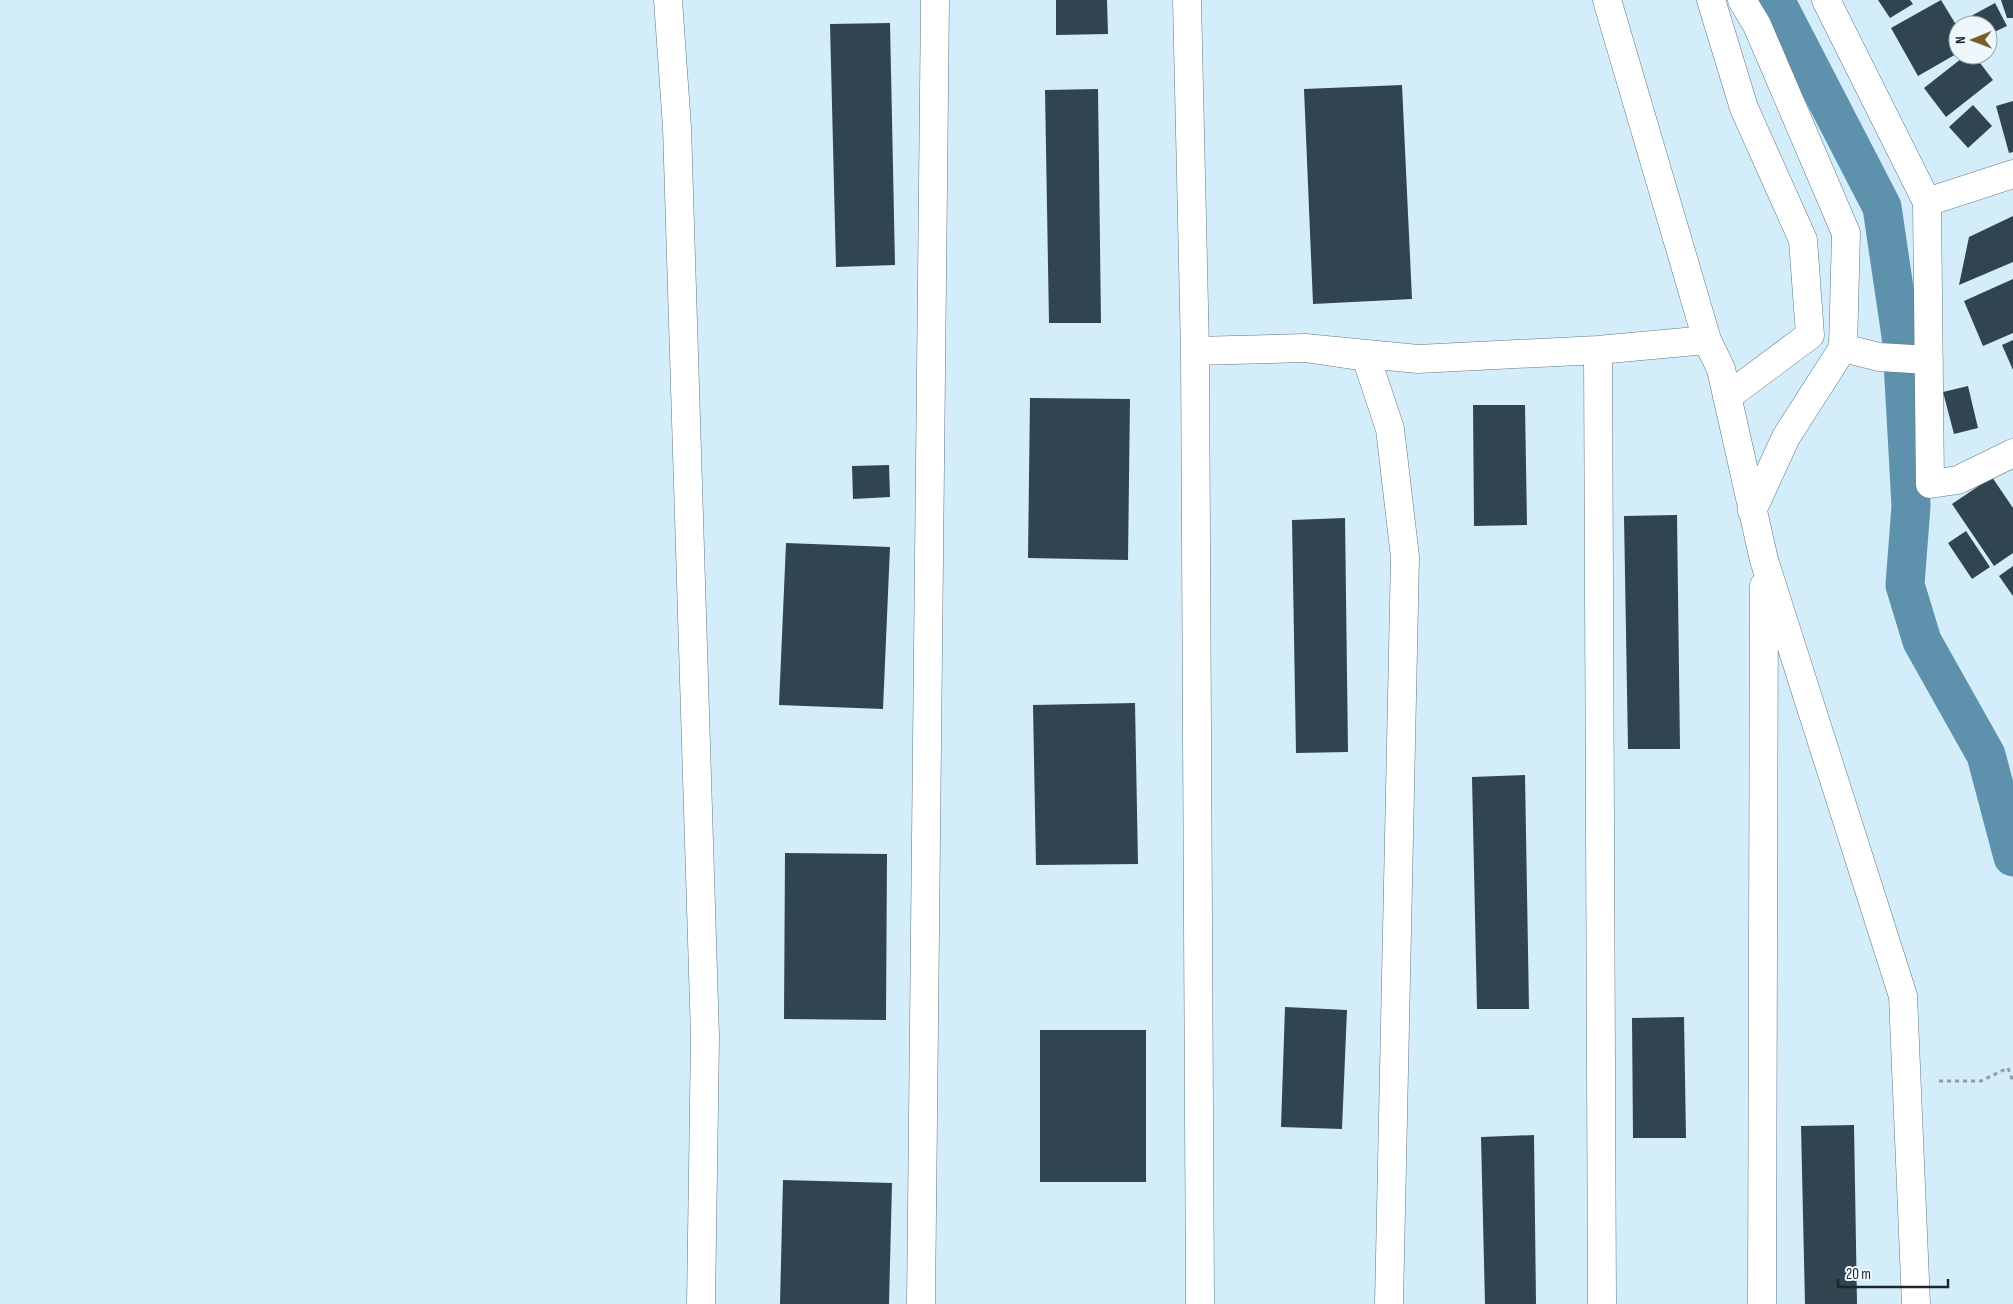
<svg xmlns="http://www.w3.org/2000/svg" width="2013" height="1304" font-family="'Sofia Sans Condensed',sans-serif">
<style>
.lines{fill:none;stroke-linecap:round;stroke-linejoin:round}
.canal{stroke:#5e91ab;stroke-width:39}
.building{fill:#314550}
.minor-casing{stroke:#627783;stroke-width:29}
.path{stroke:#8c9fa9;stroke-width:3;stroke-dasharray:4 4;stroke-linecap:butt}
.minor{stroke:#fff;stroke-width:28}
</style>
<rect width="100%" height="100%" fill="#d4edfa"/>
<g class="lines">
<path class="canal" d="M1775,0L1882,207L1902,343L1911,506L1905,585L1922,641L1986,755L2013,857"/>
</g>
<path class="building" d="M1056,0H1107L1108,34L1056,35Z
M1878,0H1910L1913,4L1890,18Z
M1941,0L1958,28V53L1918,76L1891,28Z
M2001,0H2013V18H2007Z
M1995,3L2007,26L1988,35V25H1976L1971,16Z
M890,23L895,265L836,267L830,24Z
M1966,55H1974L1993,80L1946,117L1924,88Z
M1402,85L1412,299L1313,304L1304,89Z
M1098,89L1101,323H1049L1045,90Z
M2013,101V152L2009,153L1996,106Z
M1973,105L1992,126L1968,148L1949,127Z
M2013,216V262L1959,285L1969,237Z
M2013,279V333L1983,346L1964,301Z
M2013,340V370L2002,345Z
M1968,386L1978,428L1954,434L1943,392Z
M1030,398L1130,399L1128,560L1028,558Z
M1473,405H1525L1527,525L1474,526Z
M889,465L890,497L853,499L852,466Z
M1992,477L2013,508V553L1994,566L1952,504Z
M1677,515L1680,749H1628L1624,516Z
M1345,518L1348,752L1296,753L1292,520Z
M1966,531L1990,567L1972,579L1948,543Z
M786,543L890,547L883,709L779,705Z
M2013,566V596L1999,576Z
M1135,703L1138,864L1036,865L1033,705Z
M1525,775L1529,1009H1477L1472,777Z
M785,853L887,854L886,1020L784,1019Z
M1285,1007L1347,1010L1342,1129L1281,1127Z
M1684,1017L1686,1138H1633L1632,1018Z
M1040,1030H1146V1182H1040Z
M1854,1125L1857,1304H1805L1801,1126Z
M1534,1135L1536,1304H1485L1481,1137Z
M783,1180L892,1183L889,1304H780Z"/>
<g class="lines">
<defs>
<path id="minor" d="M668,0L677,127L705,1037L701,1304
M1187,0L1195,351L1200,1304
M1607,0L1707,340L1721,369L1764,560L1903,996L1916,1304
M1711,0L1744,108L1803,240L1810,335L1727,397
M1742,0L1757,25L1846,233L1843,348L1879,357L1929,360
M1826,0L1927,202L1930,484L1958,480L2013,453
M1927,202L2013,174
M1305,348L1366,357L1390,429L1405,557L1389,1304
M1598,350L1602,1304
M1195,351L1305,348L1418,359L1598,350L1707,340
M1752,511L1786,437L1843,348
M921,1304L935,0
M1762,1304L1764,586"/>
</defs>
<use href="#minor" class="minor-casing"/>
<path class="path" d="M1939,1081H1981L2008,1068L2013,1082"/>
<use href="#minor" class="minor"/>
</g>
<g transform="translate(1973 40) rotate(269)"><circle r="24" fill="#eef7fc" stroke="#9aa3a8"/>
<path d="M0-4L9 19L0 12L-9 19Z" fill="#755f2f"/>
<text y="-8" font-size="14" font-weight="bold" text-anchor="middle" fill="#1d262b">N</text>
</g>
<path d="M1838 1279v8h110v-8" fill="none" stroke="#1d262b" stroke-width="2.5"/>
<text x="1846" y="1279" font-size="15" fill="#1d262b" stroke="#eef7fc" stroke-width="4" paint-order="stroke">20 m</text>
</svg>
